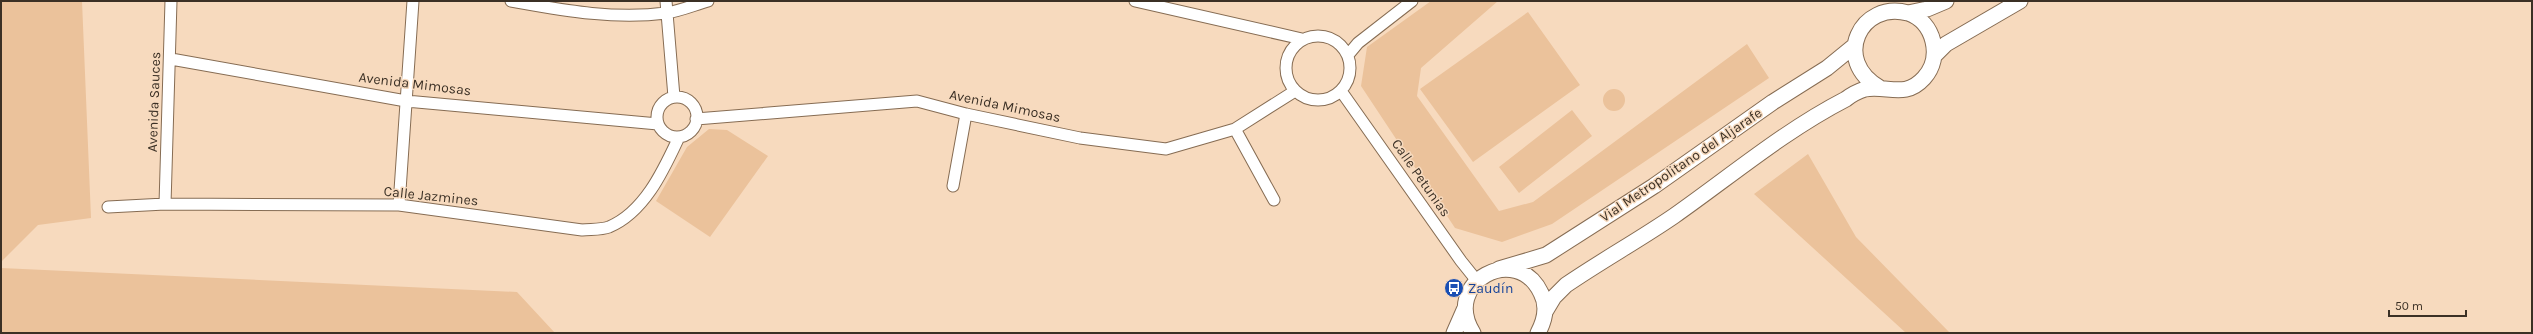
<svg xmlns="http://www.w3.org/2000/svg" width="2533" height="334" font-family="Karla,sans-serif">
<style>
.green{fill:#ebc29b}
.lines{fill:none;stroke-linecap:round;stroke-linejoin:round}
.street-casing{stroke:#866c53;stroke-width:13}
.secondary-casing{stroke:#866c53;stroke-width:17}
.street{stroke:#fff;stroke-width:11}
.secondary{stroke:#fff;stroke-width:15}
.labels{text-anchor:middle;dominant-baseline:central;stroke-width:3;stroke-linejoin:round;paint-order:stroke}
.street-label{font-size:14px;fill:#3b3025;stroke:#f7dabe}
.transit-label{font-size:14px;fill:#164399;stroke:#f7dabe;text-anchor:start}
</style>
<rect width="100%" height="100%" fill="#f7dabe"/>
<path class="green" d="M1,1H82L91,218L38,225L1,262Z
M1431,1H1498L1421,68L1417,96L1499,211L1533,202L1747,44L1769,78L1552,224L1502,242L1455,228L1361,86L1367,47Z
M1528,12L1580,85L1473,162L1420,89Z
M1603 100a11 11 0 1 1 22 0a11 11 0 1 1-22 0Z
M1572,110L1592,136L1519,193L1499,167Z
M709,129L727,130L768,156L710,237L656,201L687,147Z
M1808,154L1856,237L1950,333H1906L1754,194Z
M1,268L517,292L555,333H1Z"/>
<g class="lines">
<defs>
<path id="street" d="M511,1C562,10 614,20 666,13C680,11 694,5 708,1
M666,1L674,97
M1135,1L1302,39
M1286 68a32 32 0 1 1 64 0a32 32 0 1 1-64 0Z
M1348,55L1358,43L1412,1
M171,59L406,101L658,124
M1341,91L1461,261L1477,281
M657 117a20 20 0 1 1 40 0a20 20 0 1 1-40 0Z
M696,119L917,101L966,114L1080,138L1166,149L1235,129L1295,91
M1235,129L1274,200
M953,186L966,114
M165,204L171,1
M399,205L413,1
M108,207L165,204L399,205L582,230C590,229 601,230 609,227C645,212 664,169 679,137"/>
<path id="secondary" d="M1908,13L1927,9L1946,1
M1934,56L1946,44L2020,1
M1499,269L1546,255L1654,186L1773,102L1827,68L1854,46
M1545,312L1554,297L1566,285C1601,261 1639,240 1674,216C1731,176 1784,131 1846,99C1851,95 1859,91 1865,89C1888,85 1905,99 1924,78C1943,57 1934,22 1908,13C1861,0 1831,60 1880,88
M1454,333L1465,308
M1473,333C1441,282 1517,242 1541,293C1548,306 1545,320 1538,333"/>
</defs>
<use href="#street" class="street-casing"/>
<use href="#secondary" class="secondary-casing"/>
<use href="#street" class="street"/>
<use href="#secondary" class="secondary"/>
</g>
<defs>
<symbol id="bus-disc" viewBox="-11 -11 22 22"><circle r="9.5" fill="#1a4fb4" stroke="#f7dabe"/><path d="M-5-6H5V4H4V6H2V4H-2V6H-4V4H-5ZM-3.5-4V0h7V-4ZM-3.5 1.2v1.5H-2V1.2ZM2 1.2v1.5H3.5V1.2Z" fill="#fff"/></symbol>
</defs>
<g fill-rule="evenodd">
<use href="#bus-disc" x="1443" y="277" width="22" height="22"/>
</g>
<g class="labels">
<g class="street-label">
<text transform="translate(415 84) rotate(7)">Avenida Mimosas</text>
<text transform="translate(154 102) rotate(-88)">Avenida Sauces</text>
<text transform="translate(1005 106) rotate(12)">Avenida Mimosas</text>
<text transform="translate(1681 165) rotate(-34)">Vial Metropolitano del Aljarafe</text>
<text transform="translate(1421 178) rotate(55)">Calle Petunias</text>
<text transform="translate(431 196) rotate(6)">Calle Jazmines</text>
</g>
<g class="transit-label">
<text x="1468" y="288">Zaudín</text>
</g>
</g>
<rect width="2533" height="334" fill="none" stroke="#3b3025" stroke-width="4"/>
<path d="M2389 310v6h77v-6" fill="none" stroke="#3b3025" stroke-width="2"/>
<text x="2395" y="310" font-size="12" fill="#3b3025" stroke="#f7dabe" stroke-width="3" paint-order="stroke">50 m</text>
</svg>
